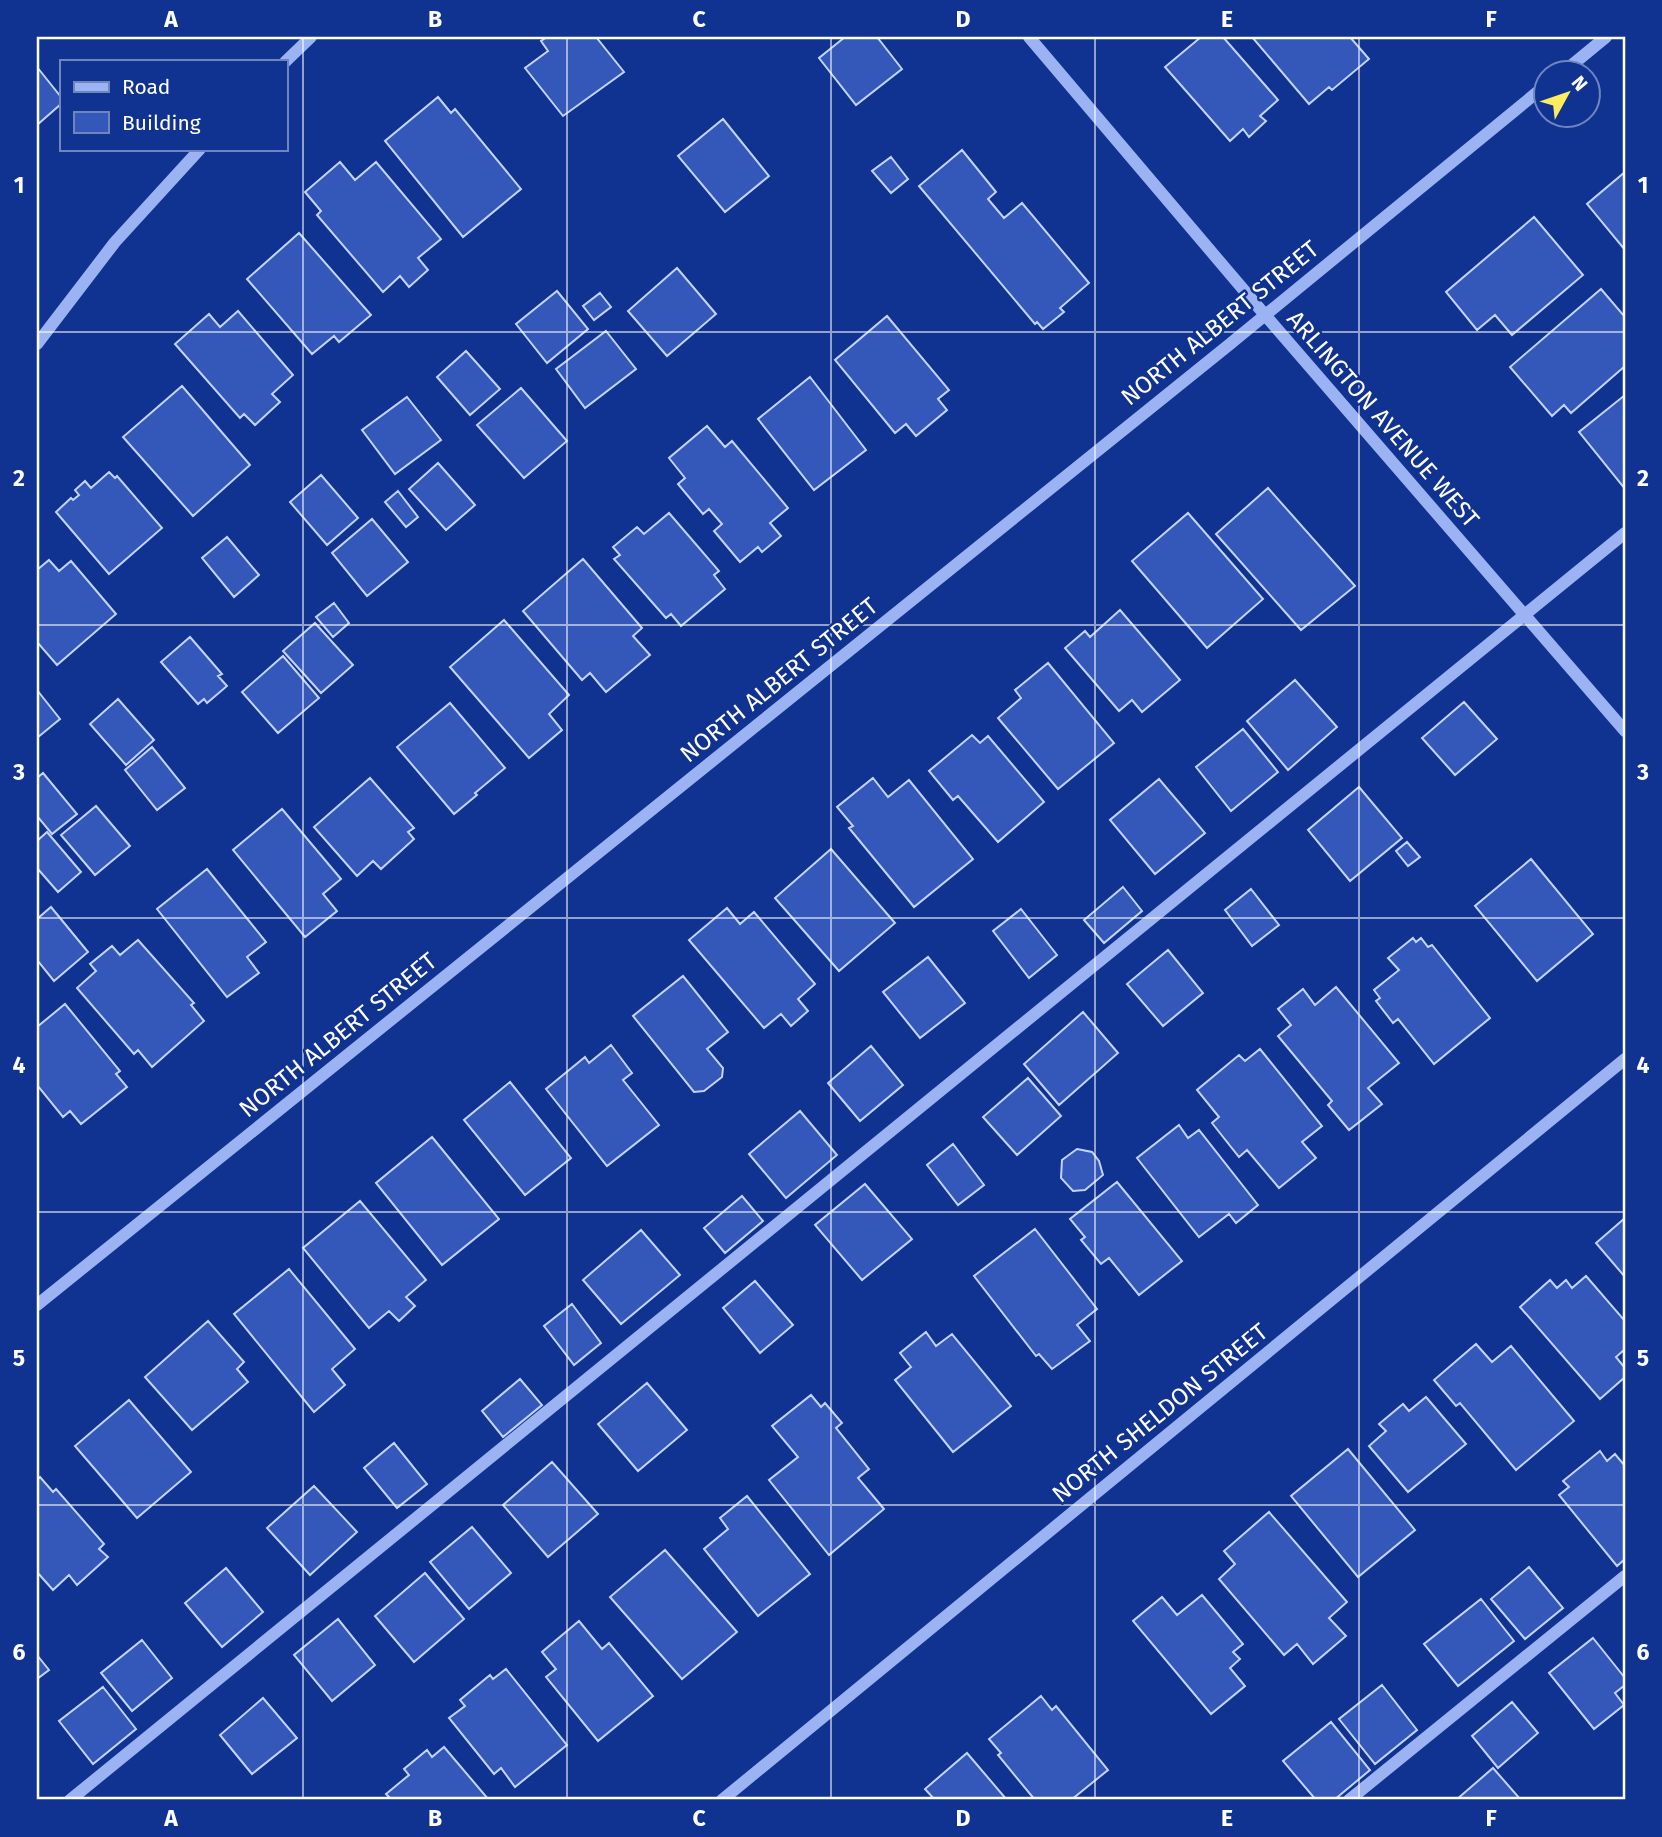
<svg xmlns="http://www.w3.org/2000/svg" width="1662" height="1837" font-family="'Fira Sans',sans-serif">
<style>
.building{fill:#3458b9;stroke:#c2d3fe;stroke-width:2}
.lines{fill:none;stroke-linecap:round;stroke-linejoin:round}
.minor{stroke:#9bb3f3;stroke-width:12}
.grid{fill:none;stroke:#fff;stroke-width:2;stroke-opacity:0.55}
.labels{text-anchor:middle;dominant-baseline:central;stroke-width:5;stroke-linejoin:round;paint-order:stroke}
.street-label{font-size:24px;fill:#fff;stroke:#103291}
.neatline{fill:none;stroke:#fff;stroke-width:2.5}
.grid-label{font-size:23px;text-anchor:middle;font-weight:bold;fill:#fff}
</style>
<rect width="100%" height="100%" fill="#103291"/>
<path class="building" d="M547,37H596L624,72L563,116L525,68L548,51L541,41Z
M845,37H877L902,69L856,105L819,58Z
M1201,37H1223L1278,100L1260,116L1266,121L1249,137L1243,129L1230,141L1165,67Z
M1252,37H1350L1369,59L1332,90L1329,87L1309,104Z
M37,67L61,97V104L37,125Z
M438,97L451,113L455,109L521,189L463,237L385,141Z
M723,119L769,176L725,212L678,156Z
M962,150L996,192L988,199L1004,218L1022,203L1089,283L1060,308L1064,312L1043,329L1037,322L1035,324L919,186Z
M891,157L908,179L891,193L872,171Z
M340,162L355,180L376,162L441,239L418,258L428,270L409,287L400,276L383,292L317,215L321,211L305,192Z
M1625,172V250L1587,204Z
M1534,217L1583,275L1512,335L1495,315L1477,330L1446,292Z
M299,233L371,315L339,342L334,336L312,354L247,279Z
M677,268L716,314L667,356L628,311Z
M1601,289L1625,317V366L1571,413L1564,405L1552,416L1510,367Z
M557,291L588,329L547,363L516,324Z
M600,293L611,307L594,320L583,306Z
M238,311L293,375L272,394L280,402L255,425L244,414L240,418L175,344L209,314L220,327Z
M887,316L949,390L938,399L947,410L916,436L906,424L895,433L835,360Z
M606,331L636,369L585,408L556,369Z
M466,351L500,389L470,415L437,377Z
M810,377L866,450L814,490L758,419Z
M182,386L250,465L193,516L123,437Z
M521,388L567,441L524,478L477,425Z
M1625,395V489L1579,432Z
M407,397L441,440L395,474L362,430Z
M707,426L725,447L732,441L788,508L770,523L781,536L762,552L758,547L740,562L714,531L722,524L709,509L703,514L678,484L685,478L669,458Z
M438,463L475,505L446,530L409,489Z
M109,472L115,478L117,476L162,528L109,574L56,512L71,498L73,500L79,495L75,490L85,481L91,488Z
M321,475L358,518L327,545L290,502Z
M1268,488L1355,586L1301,630L1216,534Z
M398,491L418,517L406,527L385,502Z
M669,513L719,571L714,575L725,589L681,626L671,614L666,618L614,559L620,555L613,547L637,527L644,534Z
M1188,513L1263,599L1207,648L1132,561Z
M372,519L408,562L367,596L332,553Z
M227,537L259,575L234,597L202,558Z
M583,559L642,628L633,636L650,655L606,692L590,673L582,680L523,611Z
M49,560L59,571L71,561L116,614L57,665L37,642V570Z
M334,603L349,623L333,637L316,617Z
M1120,610L1180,680L1142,712L1132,700L1119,711L1065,648L1085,631L1090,637Z
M504,620L569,695L549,714L562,730L529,758L450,667Z
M315,623L353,665L321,693L283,651Z
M190,637L222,674L218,676L227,686L207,703L204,699L198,704L161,662Z
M283,656L319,698L278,733L242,692Z
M1048,663L1114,743L1058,789L998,718L1021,698L1015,690Z
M1295,680L1337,727L1288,770L1247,721Z
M37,690L60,719L37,738Z
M118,699L154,740L126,765L90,724Z
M1464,702L1497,739L1455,775L1422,738Z
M450,703L505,768L475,793L477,795L454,814L397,747Z
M1243,729L1278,772L1231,811L1196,767Z
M972,735L980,743L988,736L1044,802L998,842L958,796L953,800L929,771Z
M152,747L185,788L157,810L125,770Z
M43,773L77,814L52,834L37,816V778Z
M370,778L414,828L408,832L414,839L381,869L373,861L357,876L314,827Z
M873,778L888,797L909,780L973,859L914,907L849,828L853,826L837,807Z
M1159,779L1205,833L1155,874L1110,820Z
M1359,787L1402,838L1350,881L1308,830Z
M96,806L130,846L95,875L61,835Z
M282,809L341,879L323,894L337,911L305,937L233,850Z
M47,832L81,872L58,892L37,868V841Z
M1407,842L1420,857L1408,866L1396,851Z
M831,849L895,923L839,971L775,898Z
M1531,859L1593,934L1537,981L1475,906Z
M207,869L266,942L247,957L259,973L227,997L157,909Z
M1123,887L1142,911L1104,943L1084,920Z
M1251,889L1279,925L1252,946L1225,910Z
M51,907L88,952L54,981L37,960V919Z
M727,908L740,924L754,912L815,984L798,999L808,1011L791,1026L781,1014L764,1028L689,940Z
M1021,909L1057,955L1029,978L993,931Z
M1413,938L1416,942L1421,938L1428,947L1432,945L1490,1018L1434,1064L1398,1019L1393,1023L1376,1001L1380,998L1374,990L1399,970L1388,958Z
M138,940L194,1003L191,1005L204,1021L152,1067L138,1050L134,1054L77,988L96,971L90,964L112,946L120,955Z
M1168,950L1203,993L1163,1026L1127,984Z
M928,957L965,1003L920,1038L883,992Z
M683,976L728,1032L707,1049L723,1068L722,1077L704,1091L694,1092L633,1016Z
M1336,987L1399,1063L1368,1088L1382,1104L1349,1130L1328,1105L1332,1101L1278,1036L1291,1025L1278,1009L1303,989L1315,1005Z
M65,1004L120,1071L116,1074L127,1087L81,1124L70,1111L63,1117L37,1085V1027Z
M1083,1012L1118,1053L1059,1105L1024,1064Z
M611,1045L632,1073L623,1080L659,1125L607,1166L546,1089L585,1057L589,1063Z
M871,1046L903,1085L860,1121L828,1083Z
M1260,1049L1322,1126L1302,1142L1316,1158L1279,1188L1247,1150L1239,1157L1212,1123L1219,1117L1197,1090L1239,1055L1245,1061Z
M1028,1078L1061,1116L1017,1155L983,1117Z
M510,1082L571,1158L525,1195L464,1120Z
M800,1111L837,1155L786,1198L749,1154Z
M1179,1125L1188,1138L1199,1130L1258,1205L1236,1223L1229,1214L1199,1237L1137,1158Z
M432,1137L499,1219L442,1265L376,1183Z
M953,1144L984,1185L958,1205L927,1165Z
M1077,1149L1092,1152L1099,1161L1103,1175L1085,1190L1073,1191L1061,1178L1062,1160Z
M1117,1182L1182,1261L1139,1295L1109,1258L1101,1264L1081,1240L1085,1237L1070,1219Z
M865,1184L912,1239L862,1280L815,1225Z
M742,1196L763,1221L725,1253L704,1228Z
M360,1201L426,1280L406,1297L415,1306L399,1321L389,1311L369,1328L303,1248Z
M1625,1218V1277L1596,1243Z
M1035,1229L1097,1309L1077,1325L1090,1341L1052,1369L1039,1354L1036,1356L974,1276Z
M641,1230L680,1275L621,1324L583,1280Z
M289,1269L355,1349L332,1369L345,1385L314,1412L234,1314Z
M1586,1276L1625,1321V1349L1616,1357L1625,1368V1377L1600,1399L1520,1307L1550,1280L1557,1288L1566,1280L1572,1288Z
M755,1281L793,1325L760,1353L723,1308Z
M572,1304L601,1343L574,1365L544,1326Z
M208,1321L244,1362L237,1369L248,1382L192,1430L145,1377Z
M926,1332L936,1346L952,1334L1011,1406L953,1452L895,1380L911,1367L900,1353Z
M1476,1344L1492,1362L1511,1346L1574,1421L1516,1470L1460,1403L1456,1406L1434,1380Z
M520,1379L542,1405L503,1437L482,1411Z
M647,1383L687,1430L638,1471L598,1424Z
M811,1395L821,1407L825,1403L842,1423L836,1428L869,1469L858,1478L884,1509L829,1555L769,1480L798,1457L772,1426Z
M1426,1397L1466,1444L1408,1492L1369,1446L1386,1431L1379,1424L1403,1404L1409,1411Z
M129,1400L191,1472L137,1518L75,1446Z
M394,1443L427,1484L397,1508L364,1468Z
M1348,1449L1415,1530L1358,1577L1291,1496Z
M1600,1451L1607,1461L1615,1454L1625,1466V1559L1617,1566L1559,1495L1569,1487L1563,1481Z
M552,1462L598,1514L548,1557L503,1505Z
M40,1477L53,1492L56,1489L104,1544L99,1549L108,1557L77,1585L69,1575L53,1590L37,1572V1480Z
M314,1486L357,1532L310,1575L267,1528Z
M747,1496L810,1574L758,1616L704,1549L728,1529L720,1518Z
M1269,1512L1347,1602L1329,1618L1346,1636L1313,1664L1297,1644L1284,1655L1219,1579L1235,1564L1224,1551Z
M472,1527L511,1573L469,1609L430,1562Z
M665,1550L737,1632L682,1679L610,1597Z
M1529,1567L1563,1608L1525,1639L1491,1599Z
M226,1568L263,1612L222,1647L185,1603Z
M425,1573L464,1619L414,1662L375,1616Z
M1202,1595L1243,1644L1233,1652L1240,1659L1230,1668L1245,1686L1211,1714L1133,1621L1162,1597L1177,1615Z
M1481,1599L1514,1641L1458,1686L1424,1644Z
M338,1619L375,1665L332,1701L294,1655Z
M579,1621L602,1649L609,1643L653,1696L598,1741L546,1677L556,1669L542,1652Z
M1593,1638L1625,1678V1685L1615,1693L1624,1705L1594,1729L1549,1673Z
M142,1640L172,1678L132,1711L101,1673Z
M37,1655L49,1670L37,1679Z
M506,1669L567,1745L515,1787L501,1768L494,1774L449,1718L465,1706L460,1700L490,1675L493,1679Z
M1382,1685L1417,1730L1375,1764L1339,1719Z
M103,1687L136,1729L93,1764L59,1721Z
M1041,1696L1052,1710L1056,1706L1108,1770L1071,1800H1035L998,1755L1001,1753L989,1739Z
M263,1698L297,1738L252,1774L220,1735Z
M1512,1702L1538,1733L1498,1768L1472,1736Z
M1331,1722L1370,1770L1334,1800H1316L1283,1761Z
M444,1747L489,1800H392L386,1794L409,1775L404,1769L427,1750L432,1757Z
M967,1753L1007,1800H935L925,1789Z
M1493,1768L1521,1800H1456Z"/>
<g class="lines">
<path class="minor" d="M1029,37L1265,315L1625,731
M285,62L311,37
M1561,74L1606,37
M37,344L115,242L200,149
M37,1305L1230,344L1546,85
M70,1800L1625,533
M722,1800L1625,1059
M1349,1800L1625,1576"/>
</g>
<path class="grid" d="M303,37V1800M567,37V1800M831,37V1800M1095,37V1800M1359,37V1800M37,332H1625M37,625H1625M37,918H1625M37,1212H1625M37,1505H1625"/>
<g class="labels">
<g class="street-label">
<text transform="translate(1220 323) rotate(-39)">NORTH ALBERT STREET</text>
<text transform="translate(1383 419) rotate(49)">ARLINGTON AVENUE WEST</text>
<text transform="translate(779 680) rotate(-39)">NORTH ALBERT STREET</text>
<text transform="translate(338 1035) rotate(-39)">NORTH ALBERT STREET</text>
<text transform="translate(1160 1413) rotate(-39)">NORTH SHELDON STREET</text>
</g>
</g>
<rect width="1662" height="1837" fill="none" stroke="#103291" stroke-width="77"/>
<rect x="60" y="60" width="228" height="91" fill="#103291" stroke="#7084bd" stroke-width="2"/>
<rect x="74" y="82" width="35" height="10" fill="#9bb3f3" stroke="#7084bd" stroke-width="2"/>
<text x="122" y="94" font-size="21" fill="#ffffff">Road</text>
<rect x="74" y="112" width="35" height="21" fill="#3458b9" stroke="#7084bd" stroke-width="2"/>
<text x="122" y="130" font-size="21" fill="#ffffff">Building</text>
<g transform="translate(1567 94) rotate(50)"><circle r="33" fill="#103291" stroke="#7084bd" stroke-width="2"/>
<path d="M0-5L12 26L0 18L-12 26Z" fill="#ffec5d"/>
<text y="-10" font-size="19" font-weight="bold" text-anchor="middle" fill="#ffffff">N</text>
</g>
<rect x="38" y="38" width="1586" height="1760" class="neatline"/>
<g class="grid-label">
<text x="171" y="27">A</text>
<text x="435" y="27">B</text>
<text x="699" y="27">C</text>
<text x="963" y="27">D</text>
<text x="1227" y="27">E</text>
<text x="1491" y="27">F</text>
<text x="19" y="193">1</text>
<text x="1643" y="193">1</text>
<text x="19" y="486">2</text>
<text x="1643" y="486">2</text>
<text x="19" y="780">3</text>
<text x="1643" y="780">3</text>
<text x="19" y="1073">4</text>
<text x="1643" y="1073">4</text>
<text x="19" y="1366">5</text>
<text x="1643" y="1366">5</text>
<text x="19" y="1660">6</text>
<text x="1643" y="1660">6</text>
<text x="171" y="1826">A</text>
<text x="435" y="1826">B</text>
<text x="699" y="1826">C</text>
<text x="963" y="1826">D</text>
<text x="1227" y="1826">E</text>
<text x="1491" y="1826">F</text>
</g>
</svg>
